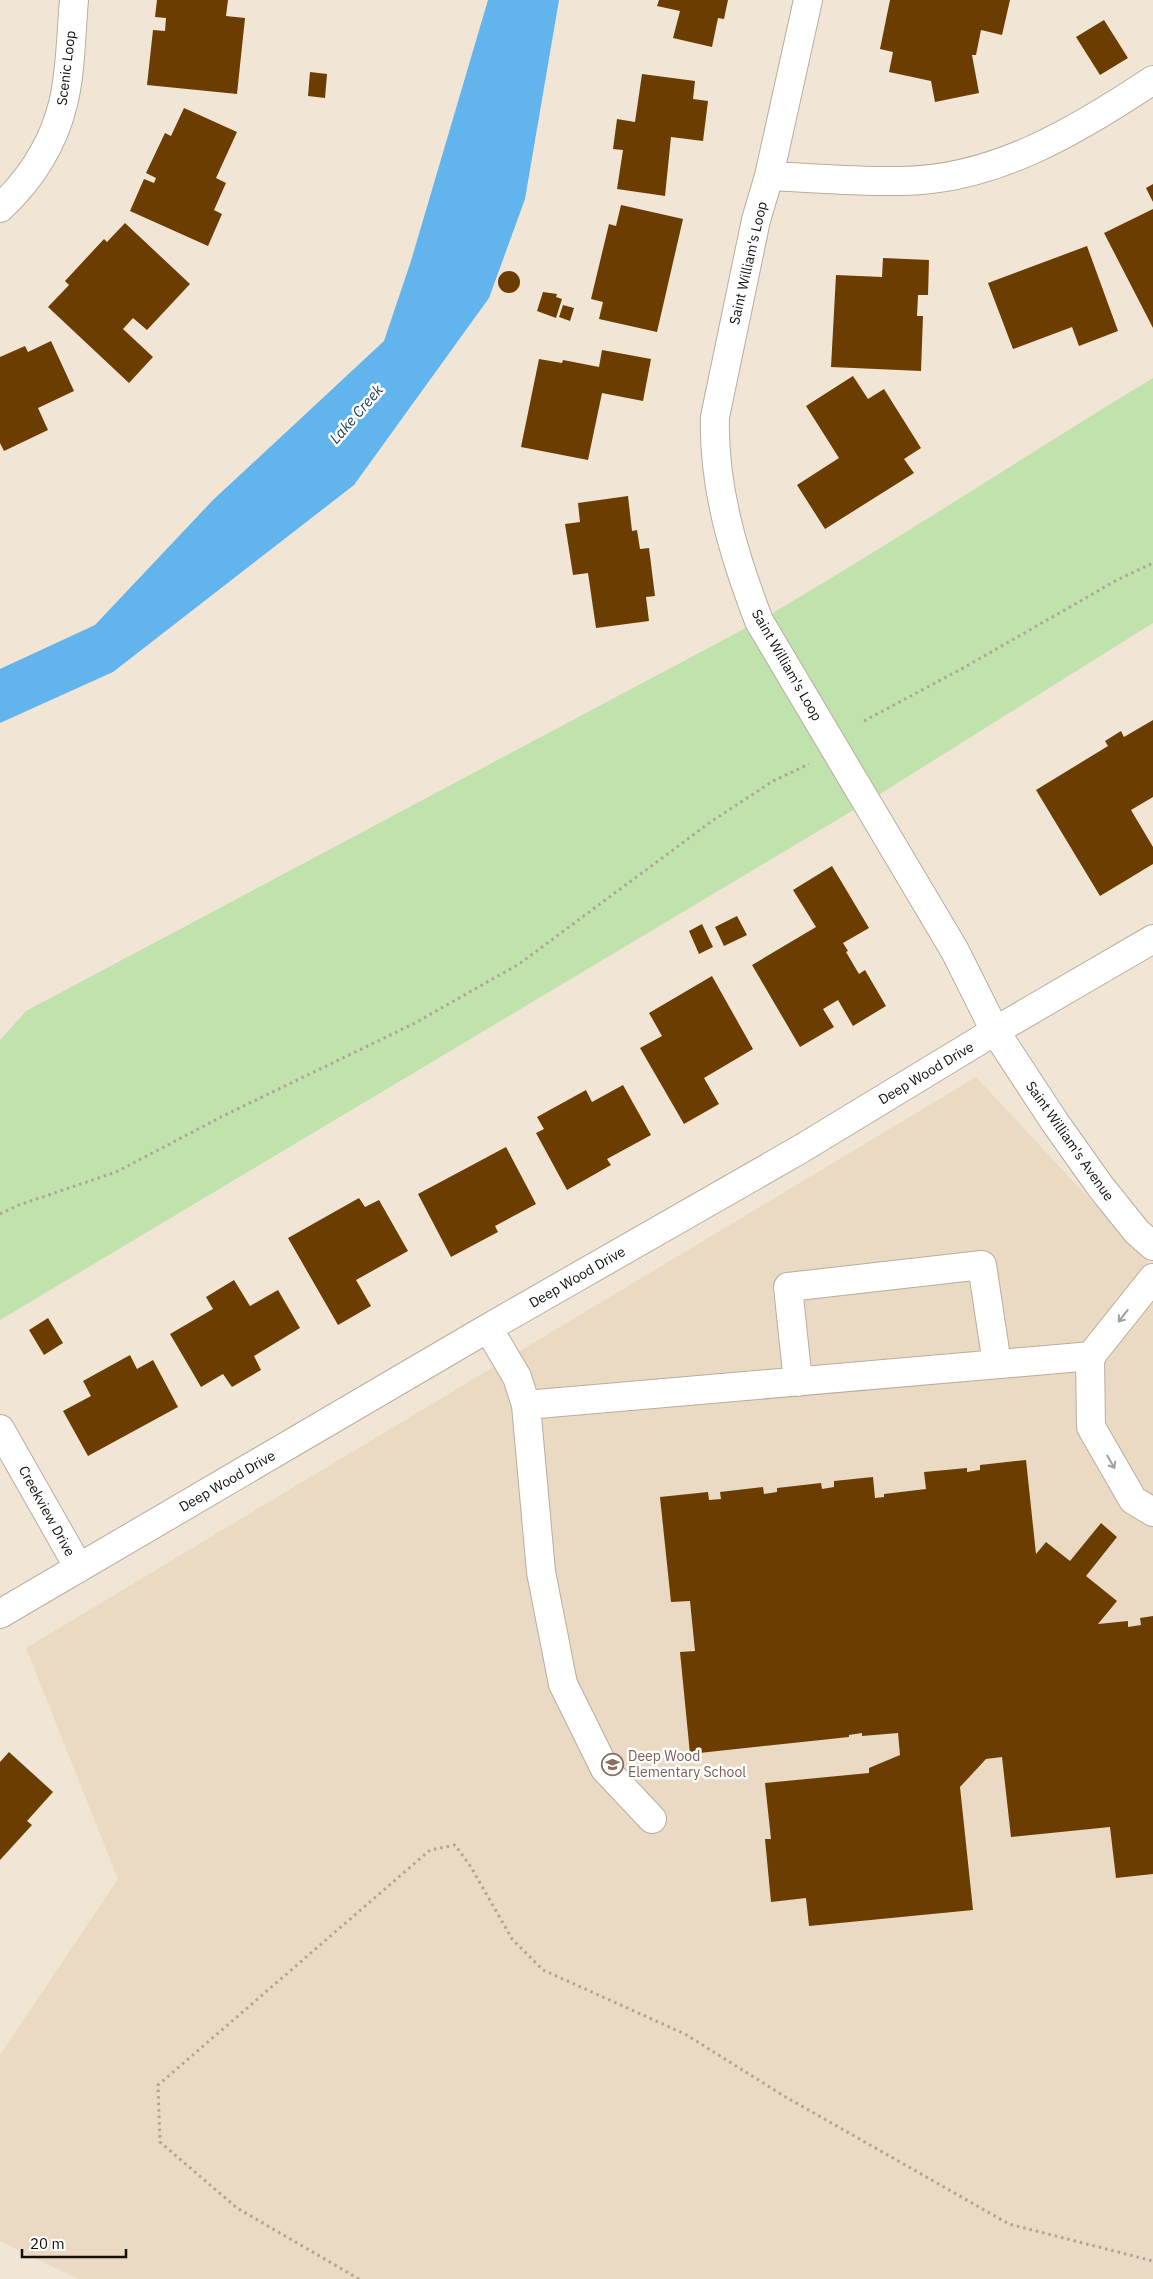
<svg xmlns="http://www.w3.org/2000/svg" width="1153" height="2279" font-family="'IBM Plex Sans',sans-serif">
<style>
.built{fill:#eadac3}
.green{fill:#c0e2ac}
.water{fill:#61b4ec}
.building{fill:#6b3d00}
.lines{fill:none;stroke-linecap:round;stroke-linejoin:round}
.minor-casing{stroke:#b8ad9e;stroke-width:30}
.path{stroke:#aea598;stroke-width:3;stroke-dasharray:2.5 4;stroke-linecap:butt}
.minor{stroke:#fff;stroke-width:28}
.oneway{stroke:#a09f9d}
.labels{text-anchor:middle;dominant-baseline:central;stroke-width:5;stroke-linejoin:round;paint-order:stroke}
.street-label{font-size:14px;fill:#120f09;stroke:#fff}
.education-label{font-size:14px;fill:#785e54;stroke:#fff;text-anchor:start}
.water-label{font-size:15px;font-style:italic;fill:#183c53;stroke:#fff}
</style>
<rect width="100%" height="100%" fill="#f1e5d5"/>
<path class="built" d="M976,1077L1153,1267V2279H78L0,2241V2055L118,1879L26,1648Z"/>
<path class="green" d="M1153,378V623L867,802L0,1320V1040L26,1011L759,621C893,543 1021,458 1153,378Z"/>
<path class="water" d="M488,0H559L525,199L489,298L354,485L113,672L0,723V669L95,625L213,500L384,341L411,261Z"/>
<path class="building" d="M157,0H228L226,16L245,18L237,94L147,85L153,30L165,31L166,18L155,17Z
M659,0H728L724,19L718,18L712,47L673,38L680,11L657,6Z
M890,0H1010L1002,35L981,30L976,55H972L979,93L935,102L931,81L889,72L893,52L880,49Z
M1104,20L1128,58L1100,75L1076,37Z
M310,72L327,74L325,98L308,96Z
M642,74L695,81L693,99L708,101L703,141L671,137L665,196L617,189L623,150L613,149L617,119L635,122Z
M184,108L237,132L216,178L226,183L214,210L222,214L208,246L130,211L144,179L154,183L156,178L146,173L165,133L171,136Z
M1153,184V202L1146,188Z
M621,205L683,219L657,332L599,319L603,302L591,299L609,224L616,226Z
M1153,209V328L1104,233Z
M125,223L190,284L147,330L133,318L123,329L153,357L129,383L48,307L69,285L65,281L104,239L107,242Z
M1087,246L1118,331L1079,346L1072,327L1013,349L988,283Z
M883,258L929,260L928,295H918L917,316H923L921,371L831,367L836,275L882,277Z
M498 282a11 11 0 1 1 22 0a11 11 0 1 1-22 0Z
M543,292L557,294L556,297L562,299L556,318L537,311Z
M563,305L574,308L570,321L559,317Z
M51,341L74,391L38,408L48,430L4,451L0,443V357L25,346L28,352Z
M602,350L651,359L643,401L602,393L588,460L521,447L539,359L562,363L563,360L599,367Z
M853,376L868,399L884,389L921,448L904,459L914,473L825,529L797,485L839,458L806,406Z
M628,496L632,531L637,530L640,549L649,548L655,596L646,597L649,621L596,628L588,573L573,575L565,524L580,522L578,503Z
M1153,720V797L1131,810L1153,847V864L1100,896L1036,790L1108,746L1105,741L1121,731L1124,737Z
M832,866L869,928L843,943L848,951L846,952L859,974L865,970L886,1006L853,1026L838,1000L823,1009L834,1027L800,1047L752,965L816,927L793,890Z
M737,916L747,935L724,946L715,927Z
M702,924L713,947L699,954L689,931Z
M712,976L753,1049L704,1078L719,1104L684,1124L640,1048L662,1036L649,1013Z
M623,1085L651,1135L607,1159L611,1165L567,1190L536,1133L544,1129L537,1117L586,1090L592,1102Z
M506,1147L536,1204L495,1226L498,1232L451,1257L418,1194Z
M359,1198L365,1207L379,1200L408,1251L356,1280L371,1306L338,1325L288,1238Z
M234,1280L250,1306L278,1290L300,1328L254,1356L261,1370L232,1387L223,1374L201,1387L170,1334L213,1309L206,1297Z
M48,1318L63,1343L44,1355L29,1330Z
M130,1355L137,1369L153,1360L178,1407L88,1456L63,1411L91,1396L83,1381Z
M1026,1460L1036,1554L1046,1542L1070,1561L1101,1523L1117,1537L1086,1576L1117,1601L1098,1624L1128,1621V1627L1141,1625L1140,1618L1153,1616V1874L1116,1878L1110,1827L1011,1837L1002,1757L986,1759L960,1787L973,1910L809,1926L806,1898L771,1902L765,1839H771L765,1783L869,1773V1768L900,1755L898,1733L862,1736V1733L849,1735V1737L690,1754L680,1652L695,1651L690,1601L671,1602L660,1497L708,1492L709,1500L721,1499L720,1492L763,1487L764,1494L777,1492V1488L821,1483L822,1489L834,1487V1481L873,1477L875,1498L884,1497V1494L926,1489L924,1472L967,1468V1472L980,1470V1465Z
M9,1752L53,1792L27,1821L32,1825L0,1860V1762Z"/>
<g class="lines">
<defs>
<path id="minor" d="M808,0L769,176C813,178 858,182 902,181C995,180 1078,130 1153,80
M769,176L756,220L715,417C713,487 734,556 759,621L955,951L995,1031L1054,1121L1100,1186L1137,1232L1153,1246
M0,208C30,180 53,144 63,104C71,73 71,32 74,0
M1153,1278L1090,1357L1091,1427L1133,1500L1153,1512
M488,1328L517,1377L526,1405L541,1572L563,1684L605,1769L652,1819
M798,1382L788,1287L982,1265L997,1364
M526,1405L1092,1356
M0,1429L79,1568
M0,1614L488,1328L799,1150L995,1031L1153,939"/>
</defs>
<use href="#minor" class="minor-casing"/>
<path class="path" d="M864,721L965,667L1117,580L1153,563
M0,1214L19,1205L116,1172L223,1116L415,1023L519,964L712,821L773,781L809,764
M359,2279L237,2208L160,2142L158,2085L430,1850L455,1845L471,1867L512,1939L543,1970L685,2034L784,2096L1009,2224L1153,2261"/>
<use href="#minor" class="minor"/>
</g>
<defs><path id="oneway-shaft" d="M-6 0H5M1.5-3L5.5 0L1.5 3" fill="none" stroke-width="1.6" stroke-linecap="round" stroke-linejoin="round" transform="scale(1.25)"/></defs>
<g class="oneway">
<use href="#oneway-shaft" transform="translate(1123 1316) rotate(128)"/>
<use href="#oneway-shaft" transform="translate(1111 1462) rotate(60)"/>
</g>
<defs>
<symbol id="school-ring" viewBox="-11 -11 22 22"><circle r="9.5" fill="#fff" stroke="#8d6e63" stroke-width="1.5"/><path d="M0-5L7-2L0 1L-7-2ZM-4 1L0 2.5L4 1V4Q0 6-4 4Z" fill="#8d6e63"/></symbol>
</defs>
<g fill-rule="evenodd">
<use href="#school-ring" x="600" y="1752" width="25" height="25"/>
</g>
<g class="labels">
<g class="street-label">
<text transform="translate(66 68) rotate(-83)">Scenic Loop</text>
<text transform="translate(748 263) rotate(-77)">Saint William's Loop</text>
<text transform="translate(787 665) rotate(60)">Saint William's Loop</text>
<text transform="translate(926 1073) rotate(-31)">Deep Wood Drive</text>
<text transform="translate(1070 1141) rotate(55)">Saint William's Avenue</text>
<text transform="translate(577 1277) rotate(-30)">Deep Wood Drive</text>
<text transform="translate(227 1481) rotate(-30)">Deep Wood Drive</text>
<text transform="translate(47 1511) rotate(61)">Creekview Drive</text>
</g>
<g class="education-label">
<text x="628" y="1756">Deep Wood<tspan x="628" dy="16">Elementary School</tspan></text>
</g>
<g class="water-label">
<text transform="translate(356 414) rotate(-49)">Lake Creek</text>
</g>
</g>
<path d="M22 2249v8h104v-8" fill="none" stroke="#120f09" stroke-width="2.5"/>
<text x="30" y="2249" font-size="15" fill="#120f09" stroke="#ffffff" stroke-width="4" paint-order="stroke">20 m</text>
</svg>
